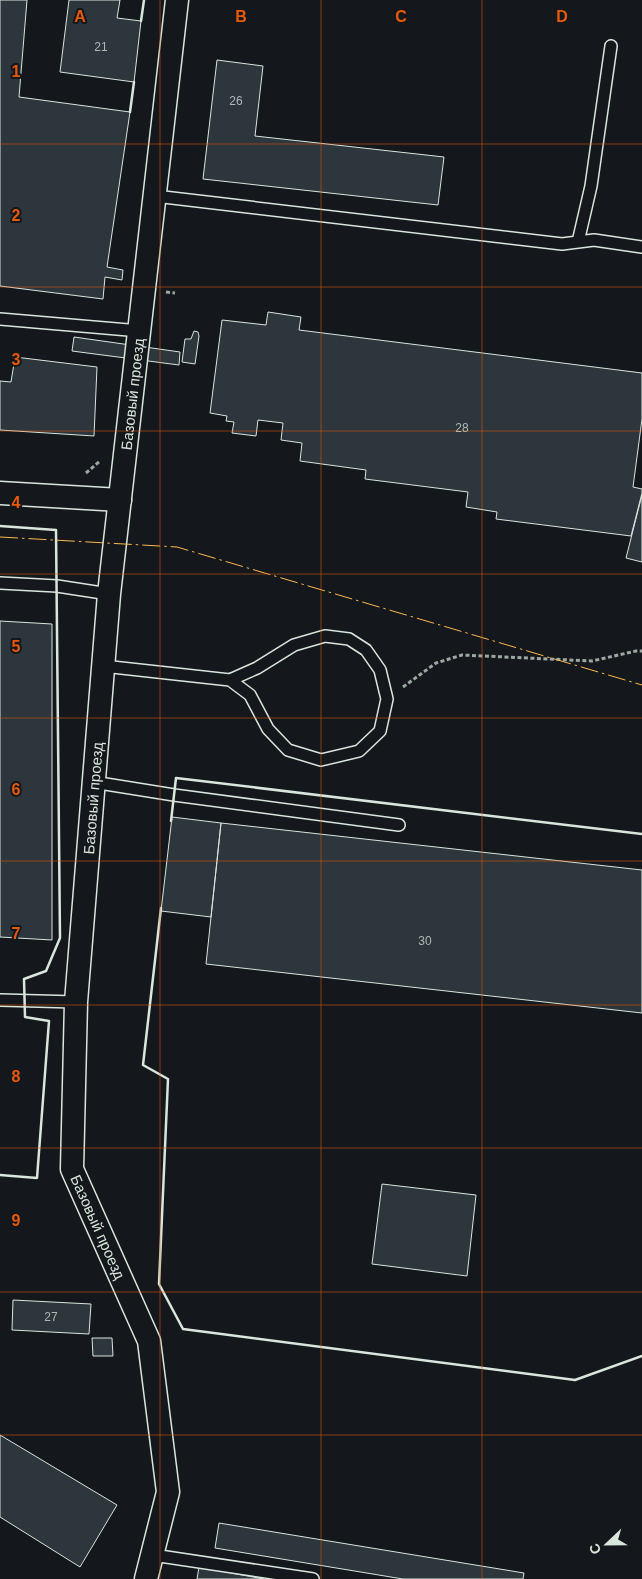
<svg xmlns="http://www.w3.org/2000/svg" width="642" height="1579" font-family="Helvetica,sans-serif">
<style>
.building{fill:#2c363c;stroke:#d8e6dc}
.lines{fill:none;stroke-linecap:round;stroke-linejoin:round}
.lane-casing{stroke:#d8e6dc;stroke-width:14}
.street-casing{stroke:#d8e6dc;stroke-width:25}
.path{stroke:#9da8a2;stroke-width:3;stroke-dasharray:4 2.5;stroke-linecap:butt}
.lane{stroke:#14181c;stroke-width:11}
.street{stroke:#14181c;stroke-width:22}
.wall{stroke:#d8e6dc;stroke-width:2.5}
.power{stroke:#ffb74d;stroke-width:1;stroke-dasharray:18 4 2.5 4;stroke-linecap:butt}
.grid{fill:none;stroke:#e8590c;stroke-width:1;stroke-opacity:0.55}
.labels{text-anchor:middle;dominant-baseline:central;stroke-width:4;stroke-linejoin:round;paint-order:stroke}
.number-label{font-size:12px;fill:#adbab4}
.street-label{font-size:15px;fill:#d8e6dc;stroke:#14181c}
.grid-label{font-size:16px;text-anchor:middle;font-weight:bold;fill:#e8590c;stroke:#14181c;stroke-width:4;stroke-linejoin:round;paint-order:stroke}
</style>
<rect width="100%" height="100%" fill="#14181c"/>
<path class="building" d="M0,0H27L19,97L130,112L107,267L123,270L122,280L105,277L103,299L0,286Z
M69,0H120L117,18L141,21L134,82L60,72Z
M217,60L263,66L255,136L444,157L438,205L203,179Z
M268,312L301,317L299,330L642,373V419L633,487L642,489V493L631,536L496,519L497,512L466,507L468,492L365,479L366,470L300,461L302,443L281,440L283,423L258,420L256,436L232,433L234,422L226,421L227,416L210,413L222,320L266,325Z
M194,331L198,332L199,336L195,364L182,362L185,339H191Z
M74,337L180,352L179,365L72,351Z
M15,357L97,367L94,436L0,430V381L11,382Z
M642,495V562L626,558Z
M0,621L52,624V940L0,937Z
M172,817L221,823L211,917L161,911Z
M221,823L642,870V1013L206,964Z
M382,1184L476,1195L467,1276L372,1264Z
M13,1300L91,1304L89,1334L12,1330Z
M92,1338H112L113,1356H93Z
M0,1435L117,1505L80,1567L0,1517Z
M219,1523L524,1573L523,1579H403L215,1548Z
M199,1567L264,1579H197Z"/>
<g class="lines">
<defs>
<path id="lane" d="M155,196L562,244L594,240L642,247
M578,242L591,186L611,46
M0,319L140,331
M0,583L57,586L109,594
M103,666L230,680L250,695L268,729L288,750L321,760L359,751L380,731L387,699L380,670L366,650L349,639L325,636L294,645L257,668L230,680
M93,782L174,795L399,825
M0,1000L76,1002
M153,1555L313,1579"/>
<g id="street">
<path d="M0,493L120,500"/>
<path id="s1" d="M146,1579L168,1492L149,1341L72,1169L76,1002L109,594L177,0"/>
</g>
</defs>
<use href="#lane" class="lane-casing"/>
<use href="#street" class="street-casing"/>
<path class="path" d="M166,292L175,293
M86,473L100,461
M403,687L436,663L462,655L592,661L636,651H642"/>
<use href="#lane" class="lane"/>
<use href="#street" class="street"/>
<path class="wall" d="M141,21L144,0
M130,112L134,82
M0,526L56,530L60,938L46,971L24,979L25,1017L49,1021L37,1178L0,1175
M171,821L176,778L642,834
M161,908L143,1065L168,1079L159,1284L183,1329L575,1380L642,1356"/>
<path class="power" d="M0,537L177,547L642,685"/>
</g>
<path class="grid" d="M160,0V1579M321,0V1579M482,0V1579M0,144H642M0,287H642M0,431H642M0,574H642M0,718H642M0,861H642M0,1005H642M0,1148H642M0,1292H642M0,1435H642"/>
<g class="labels">
<g class="number-label">
<text x="101" y="47">21</text>
<text x="236" y="101">26</text>
<text x="462" y="428">28</text>
<text x="425" y="941">30</text>
<text x="51" y="1317">27</text>
</g>
<g class="street-label">
<text stroke="none"><textPath href="#s1" startOffset="1208">Базовый проезд</textPath></text>
<text stroke="none"><textPath href="#s1" startOffset="802">Базовый проезд</textPath></text>
<text transform="translate(98 1227) rotate(66)">Базовый проезд</text>
</g>
</g>
<g class="grid-label">
<text x="80" y="22">A</text>
<text x="241" y="22">B</text>
<text x="401" y="22">C</text>
<text x="562" y="22">D</text>
<text x="16" y="77">1</text>
<text x="16" y="221">2</text>
<text x="16" y="365">3</text>
<text x="16" y="508">4</text>
<text x="16" y="652">5</text>
<text x="16" y="795">6</text>
<text x="16" y="939">7</text>
<text x="16" y="1082">8</text>
<text x="16" y="1226">9</text>
</g>
<g transform="translate(607 1544) rotate(248)" stroke="#14181c" stroke-width="4" paint-order="stroke">
<path d="M0-4L9 19L0 12L-9 19Z" fill="#d8e6dc"/>
<text y="-8" font-size="14" font-weight="bold" text-anchor="middle" fill="#d8e6dc">С</text>
</g>
</svg>
